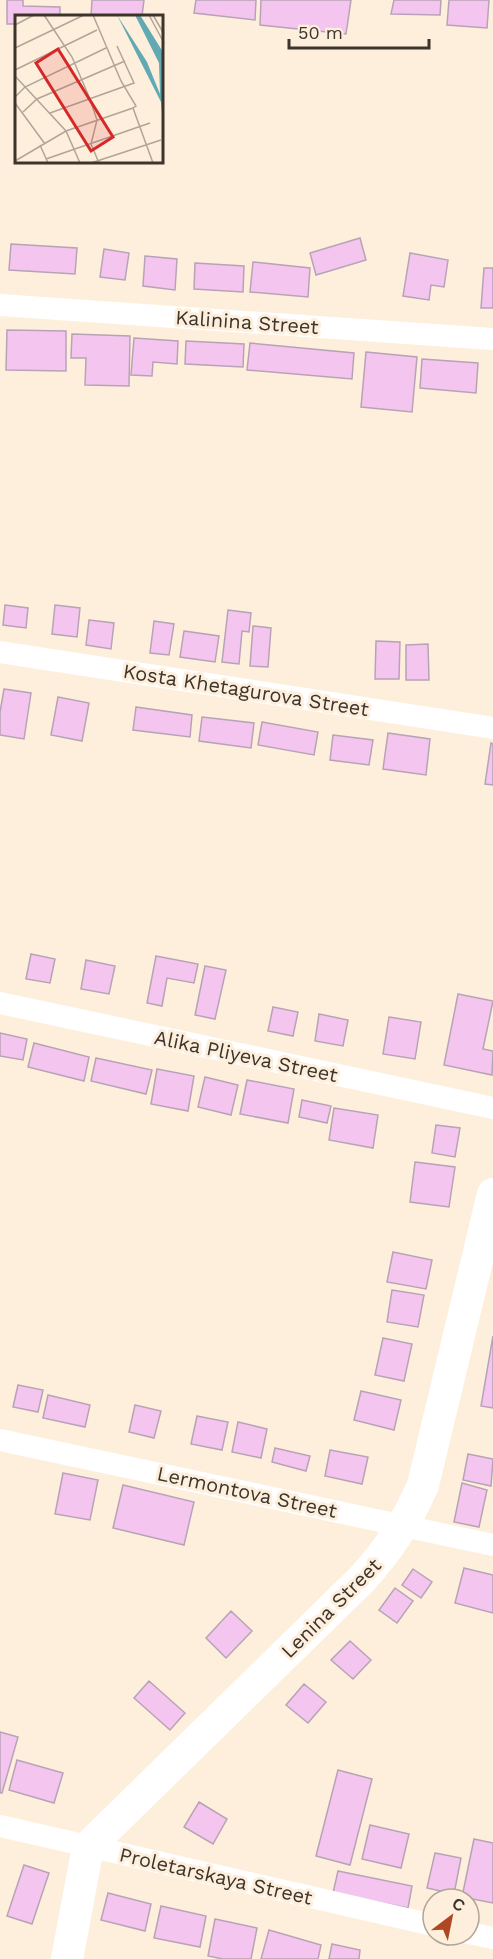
<svg xmlns="http://www.w3.org/2000/svg" width="493" height="1959" font-family="'Work Sans',sans-serif">
<style>
.building{fill:#f4c6ef;stroke:#b8a3b6;stroke-width:1.5}
.lines{fill:none;stroke-linecap:round;stroke-linejoin:round}
.street{stroke:#fff;stroke-width:22}
.secondary{stroke:#fff;stroke-width:32}
.labels{text-anchor:middle;dominant-baseline:central;stroke-width:6;stroke-linejoin:round;paint-order:stroke}
.street-label{font-size:20px;fill:#3c352c;stroke:#feefdd}
.inset-road{fill:none;stroke:#b0a596;stroke-width:1.5}
.view{fill:#d62828;fill-opacity:0.15;stroke:#d62828;stroke-width:3}
.inset-edge{fill:none;stroke:#3c352c;stroke-width:3}
</style>
<rect width="100%" height="100%" fill="#feefdd"/>
<path class="building" d="M7,0H23V6L60,7V16H16V24H7Z
M92,0H144L142,16H91Z
M196,0H256L255,20L194,13Z
M261,0H351L346,34L260,25Z
M394,0H441L440,15L391,14Z
M449,0H489L487,28L447,25Z
M360,238L366,260L316,275L310,253Z
M11,244L77,248L75,274L9,270Z
M104,249L129,253L125,280L100,277Z
M410,253L448,260L444,287L431,285L429,300L403,296Z
M145,256L177,259L175,290L143,286Z
M253,262L310,268L308,297L250,292Z
M195,263L244,266L243,292L194,289Z
M484,268H493V308H481Z
M7,330L66,331V371L6,370Z
M72,334L130,336L129,386L85,385L86,358H71Z
M134,338L178,341L177,364L153,362L152,376L131,375Z
M186,341L244,344L243,367L185,364Z
M250,343L354,353L352,379L247,370Z
M366,352L417,357L412,412L361,407Z
M422,359L478,363L476,393L420,388Z
M5,605L28,608L26,628L3,625Z
M55,605L80,608L77,637L52,634Z
M228,610L251,613L249,632L242,631L239,664L222,662Z
M89,620L114,623L111,649L86,645Z
M154,621L174,624L169,655L150,653Z
M253,626L271,628L268,667L250,666Z
M184,631L219,636L215,662L180,657Z
M376,641L400,642L399,679H375Z
M428,644L429,680H406V645Z
M4,689L31,693L24,739L0,735V712Z
M58,697L89,703L82,741L51,735Z
M136,707L192,715L190,737L133,730Z
M202,717L254,723L251,748L199,741Z
M262,722L318,732L314,755L258,745Z
M388,733L430,739L426,775L383,769Z
M333,735L373,740L369,765L330,760Z
M491,743L493,744V785L485,784Z
M31,954L55,959L50,983L26,979Z
M156,956L198,964L194,983L167,978L162,1006L147,1003Z
M86,960L115,966L109,994L81,989Z
M205,966L226,970L215,1019L195,1015Z
M458,994L493,1001L483,1049L493,1051L492,1075L444,1065Z
M273,1007L298,1012L293,1036L268,1031Z
M319,1014L348,1020L343,1046L315,1041Z
M389,1017L421,1022L415,1059L383,1054Z
M0,1033L27,1039L23,1060L0,1056Z
M34,1043L89,1057L84,1081L28,1067Z
M96,1058L152,1070L146,1094L91,1081Z
M157,1069L194,1076L188,1111L151,1104Z
M205,1077L238,1085L231,1115L198,1107Z
M247,1080L294,1089L288,1123L240,1114Z
M302,1100L331,1106L327,1123L299,1117Z
M334,1108L378,1115L373,1148L329,1140Z
M436,1125L460,1128L455,1157L432,1153Z
M415,1162L455,1167L449,1207L410,1202Z
M393,1252L432,1260L426,1289L387,1282Z
M392,1290L424,1295L418,1327L387,1322Z
M493,1336V1408L481,1406Z
M383,1338L412,1344L404,1381L375,1375Z
M18,1385L43,1390L38,1412L13,1407Z
M361,1391L401,1400L394,1430L354,1420Z
M48,1395L90,1405L85,1427L43,1418Z
M135,1405L161,1411L154,1438L129,1432Z
M197,1416L228,1422L222,1450L191,1444Z
M238,1422L267,1429L261,1458L232,1452Z
M275,1448L310,1456L306,1471L272,1462Z
M330,1450L368,1457L362,1484L325,1476Z
M468,1454L493,1459L491,1486L463,1480Z
M63,1473L98,1480L90,1520L55,1514Z
M462,1483L487,1490L479,1527L454,1522Z
M123,1485L194,1502L184,1545L113,1528Z
M464,1568L493,1575V1613L455,1603Z
M413,1569L432,1582L421,1598L402,1585Z
M395,1588L413,1601L397,1623L379,1610Z
M231,1611L252,1631L226,1658L206,1638Z
M350,1641L371,1660L353,1679L331,1660Z
M149,1681L185,1713L170,1730L134,1698Z
M304,1684L326,1702L308,1723L286,1705Z
M0,1732L18,1737L2,1793H0Z
M17,1760L63,1773L54,1803L9,1790Z
M338,1770L372,1779L350,1865L316,1856Z
M199,1802L227,1819L213,1844L184,1827Z
M370,1825L409,1834L401,1868L362,1859Z
M474,1839L493,1843V1903L462,1897Z
M435,1853L461,1858L454,1894L427,1888Z
M24,1865L49,1873L32,1924L7,1916Z
M338,1871L412,1886L408,1908L333,1893Z
M108,1893L151,1904L145,1931L101,1920Z
M161,1906L206,1916L200,1947L154,1938Z
M215,1919L257,1928L251,1959H223L208,1956Z
M269,1930L321,1945L318,1959H261Z
M332,1944L360,1950L359,1959H329Z"/>
<g class="lines">
<path class="street" d="M0,305L493,339
M0,652L493,728
M0,1003L493,1108
M0,1440L493,1545
M0,1826L433,1925
M469,1933L493,1938"/>
<path class="secondary" d="M67,1959L88,1847L362,1579C389,1549 407,1522 423,1485L493,1194"/>
</g>
<g class="labels">
<g class="street-label">
<text transform="translate(247 322) rotate(4)">Kalinina Street</text>
<text transform="translate(246 690) rotate(9)">Kosta Khetagurova Street</text>
<text transform="translate(246 1056) rotate(12)">Alika Pliyeva Street</text>
<text transform="translate(247 1492) rotate(12)">Lermontova Street</text>
<text transform="translate(331 1608) rotate(-45)">Lenina Street</text>
<text transform="translate(216 1876) rotate(13)">Proletarskaya Street</text>
</g>
</g>
<g transform="translate(15 15)">
<rect width="148" height="148" fill="#feefdd"/>
<path d="M102,0L132,47L145,79L144,48L120,0H125L148,37V107L146,87Z" fill="#61aab3"/>
<path class="inset-road" d="M29,0L57,42L75,84L82,105L76,129L84,148M78,0L106,66L121,91L118,93L138,148M134,0L149,28M138,0L149,19M0,10L19,0M0,33L69,0M0,55L82,15M0,61L51,116L65,148M0,82L10,72L91,33M0,88L30,129M8,97L22,84L110,46M35,98L119,68L102,31M25,130L33,148M31,144L135,108M0,146L51,116L118,93M76,148L146,125"/>
<path class="view" d="M43,34L98,122L76,136L21,48Z"/>
<rect width="148" height="148" class="inset-edge"/>
</g>
<g transform="translate(451 1917) rotate(32)"><circle r="28" fill="#feefdd" stroke="#b0a596" stroke-width="1.5"/>
<path d="M0-4.5L10 22L0 15L-10 22Z" fill="#af4822"/>
<text y="-9" font-size="16" font-weight="bold" text-anchor="middle" fill="#3c352c">С</text>
</g>
<path d="M289 39v9h140v-9" fill="none" stroke="#3c352c" stroke-width="3"/>
<text x="298" y="39" font-size="18" fill="#3c352c" stroke="#feefdd" stroke-width="4.5" paint-order="stroke">50 m</text>
</svg>
